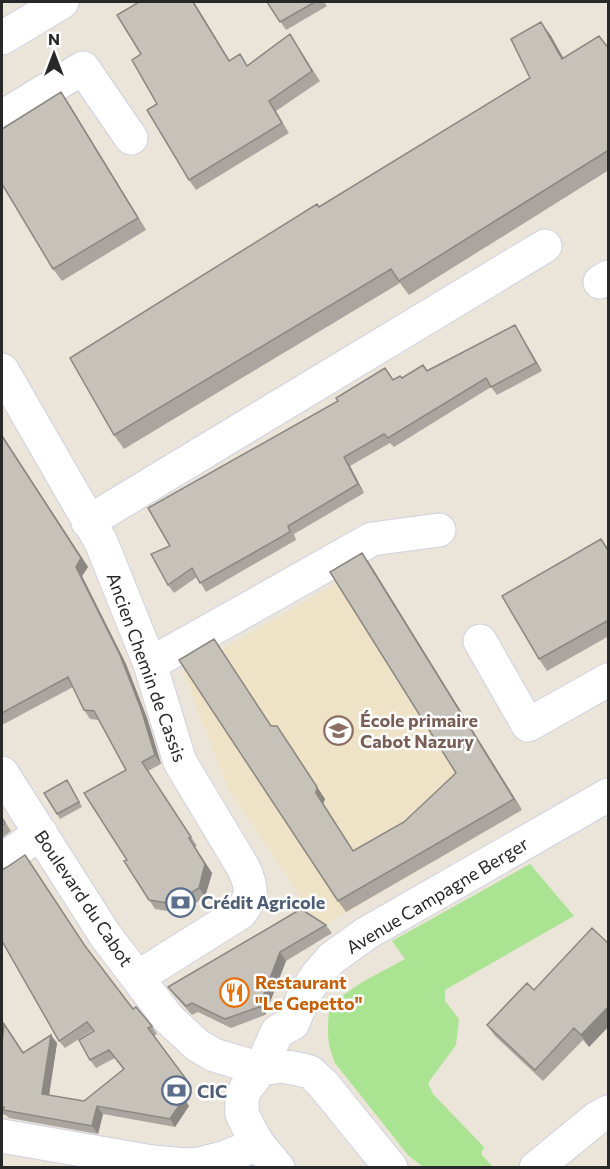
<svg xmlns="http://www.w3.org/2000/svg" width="610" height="1169" font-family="Commissioner,sans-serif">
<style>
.education{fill:#eee3c7}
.green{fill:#aae493}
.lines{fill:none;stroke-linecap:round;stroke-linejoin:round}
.minor-casing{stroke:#ced1e2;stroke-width:35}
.minor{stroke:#fff;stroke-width:33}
.wall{fill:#aaa69f}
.shaded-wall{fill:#8b8782}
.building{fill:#c6c1b9;stroke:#8b8782;stroke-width:1.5}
.labels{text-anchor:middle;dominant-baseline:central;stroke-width:5;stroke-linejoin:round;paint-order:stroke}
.street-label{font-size:18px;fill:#282828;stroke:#fff}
.education-label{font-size:18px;font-weight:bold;fill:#785e54;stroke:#fff;text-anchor:start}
.service-label{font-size:18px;font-weight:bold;fill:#4e5e75;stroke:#fff;text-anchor:start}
.food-label{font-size:18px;font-weight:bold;fill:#c56008;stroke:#fff;text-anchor:start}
</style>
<rect width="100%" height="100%" fill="#ebe4d9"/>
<path class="education" d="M370,564L522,810L322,927L308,917L312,914L228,788L183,672Z"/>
<path class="green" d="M530,864L574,916L445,990V1001L459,1019L456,1045L428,1083L433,1094L484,1147L481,1154L493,1167H423L408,1155L335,1063C326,1041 327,1028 330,1004L364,981L405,959L392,941Z"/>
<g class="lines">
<defs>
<path id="minor" d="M2,38L62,2
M2,117L83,68L131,138
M600,282L608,277
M2,370L101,542L150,664L180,762L243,867C252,886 254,896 240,913L138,977
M88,522L545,246
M480,641L528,725L608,680
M150,664L372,539L439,530
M2,773L105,935L168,1018L197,1045L214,1055L261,1069L281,1066L298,1069L310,1072L323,1084L391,1168
M2,860L41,833
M2,1136L152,1162L185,1165L200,1164L223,1158L258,1144
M278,1168L258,1144L250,1130L242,1114V1098L246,1088L261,1069L277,1032L293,1023L304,995L318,974L332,958L367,933L608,795
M536,1168L597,1118L608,1112"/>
</defs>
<use href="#minor" class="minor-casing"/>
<use href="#minor" class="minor"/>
</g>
<path class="wall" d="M267,2H324L327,6L286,30Z
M541,22L551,36L563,58L609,49V170L409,295L400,283L124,449L114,435L319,207L530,78Z
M290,34L320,81L276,111L289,133L196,190L189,180L230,60L248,65Z
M69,104L146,230L62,281L53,269Z
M515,325L542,371L497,395L491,387L394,447L390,443L350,466L364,493L294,534L296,540L206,592L197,577L174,593L168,585L170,546L394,380L427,370Z
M2,435L88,567L82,576L126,664L147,718L161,764L148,771L197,846L195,847L212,873L205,897L180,913L155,909L124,861L127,860L126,770L99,720L90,719L84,710L73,687L2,725Z
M601,539L609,549V636L547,671L539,659Z
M362,553L522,810L346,912L338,901L272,726L325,799L323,804L353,851L404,822L456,773Z
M70,784L82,807L60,819L44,793Z
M2,817L11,831L2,838Z
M326,925L332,933L286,961L265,1015L231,1028L198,1012L192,1015L174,995L168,987Z
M609,944V1026L589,1047L583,1040L543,1081L495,1036L487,1025L534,990Z
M87,949L133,1009L152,1026L157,1034L154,1036L192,1087L181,1095L189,1106L175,1127L103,1114L98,1134L9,1118L6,1115L2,1114V1044L3,1036L2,1037V1020L24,1053L57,1043L49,1095L84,1101L123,1069L115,1058L96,1068L90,1060L94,1031L93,1030L65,1048L59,1041Z"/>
<path class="shaded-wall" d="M193,2H194L236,71L229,61Z
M541,22L551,36L572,73L562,59Z
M61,92L69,104L146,230L138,218Z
M515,325L520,333L542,371L536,363Z
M2,435L88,567L82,576L126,664L147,718L161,764L155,755Z
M344,457L350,466L364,493L358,484Z
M362,553L370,564L522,810L514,799Z
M285,737L325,799L323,804L361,862L316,793Z
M189,838L212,873L205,897L199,888Z
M280,952L286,961L265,1015L259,1007Z
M609,1006V1026L589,1047L581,1035Z
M51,1035L57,1043L48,1102L42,1094Z
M184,1098L189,1106L175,1127L170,1119Z
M97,1106L103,1114L98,1134L92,1126Z"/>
<path class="building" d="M139,2H193L229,61L240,54L247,66L290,34L312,71L269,101L282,123L189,180L147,110L157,104L132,60L141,54L117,15Z
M267,2H315L280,22Z
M541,22L562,59L599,36L609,49V150L399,281L391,269L114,435L70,358L317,204L319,207L530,78L511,39Z
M61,92L138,218L53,269L2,184V129Z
M515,325L536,363L491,387L486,378L388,438L384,434L344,457L358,484L288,526L290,532L200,583L192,568L168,585L151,554L170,546L148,508L338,401L336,398L385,368L393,380L400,376L402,378L423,365L427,371Z
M2,436L81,558L76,567L120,655L141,709L155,755L142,762L191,837L189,838L205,864L199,888L174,904L149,900L124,861L127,860L84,793L126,770L94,711L84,710L68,677L2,713Z
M601,539L609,552V620L539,659L502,596Z
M362,553L514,799L338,901L179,660L214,639L271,726H277L317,787L316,793L353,851L404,822L456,773L330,572Z
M67,780L79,802L57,814L44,793Z
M2,818L5,823L2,826Z
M25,855L85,946L133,1009L136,1007L152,1026L148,1028L186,1079L176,1087L184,1098L170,1119L97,1106L92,1126L3,1110L4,1107H2V1044L4,1024L23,1053L51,1035L42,1094L84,1101L124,1069L109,1050L90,1060L79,1040L94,1031L87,1022L59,1041L2,941V870L7,867Z
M301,909L326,925L280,952L259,1007L225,1019L192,1003L186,1006L168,987Z
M592,928L609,944V1006L581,1035L574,1028L535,1070L487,1025L527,983L534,990Z"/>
<defs>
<symbol id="school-ring" viewBox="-11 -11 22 22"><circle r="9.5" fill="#fff" stroke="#8d6e63" stroke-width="1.5"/><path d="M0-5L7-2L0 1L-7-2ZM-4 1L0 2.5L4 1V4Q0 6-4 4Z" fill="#8d6e63"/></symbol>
<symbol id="bank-ring" viewBox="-11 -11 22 22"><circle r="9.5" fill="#fff" stroke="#5c6f8a" stroke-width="1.5"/><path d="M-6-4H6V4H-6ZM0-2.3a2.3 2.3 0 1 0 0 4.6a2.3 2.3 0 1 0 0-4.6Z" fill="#5c6f8a"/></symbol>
<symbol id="restaurant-ring" viewBox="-11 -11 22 22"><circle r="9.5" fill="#fff" stroke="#e8710a" stroke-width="1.5"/><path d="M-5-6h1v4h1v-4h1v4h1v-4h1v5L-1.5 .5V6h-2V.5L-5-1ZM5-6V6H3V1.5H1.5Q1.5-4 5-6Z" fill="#e8710a"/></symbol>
</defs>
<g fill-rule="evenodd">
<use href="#school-ring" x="322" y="714" width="33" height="33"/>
<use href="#bank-ring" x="164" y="886" width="33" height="33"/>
<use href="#restaurant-ring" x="218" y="976" width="33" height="33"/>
<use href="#bank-ring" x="160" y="1074" width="33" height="33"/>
</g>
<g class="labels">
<g class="street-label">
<text transform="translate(147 667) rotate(70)">Ancien Chemin de Cassis</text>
<text transform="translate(437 895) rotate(-31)">Avenue Campagne Berger</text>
<text transform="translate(84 898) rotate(56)">Boulevard du Cabot</text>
</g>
<g class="education-label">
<text x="360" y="720">École primaire<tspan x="360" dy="21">Cabot Nazury</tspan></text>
</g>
<g class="service-label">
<text x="201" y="902">Crédit Agricole</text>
<text x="197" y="1091">CIC</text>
</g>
<g class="food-label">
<text x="255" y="982">Restaurant<tspan x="255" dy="21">"Le Gepetto"</tspan></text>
</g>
</g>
<rect width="610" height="1169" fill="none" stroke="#282828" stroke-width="6"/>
<g transform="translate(54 54)" stroke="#ffffff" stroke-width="4.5" paint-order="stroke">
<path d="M0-4.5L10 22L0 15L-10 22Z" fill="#282828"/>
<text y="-9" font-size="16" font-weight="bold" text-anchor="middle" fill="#282828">N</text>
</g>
</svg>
